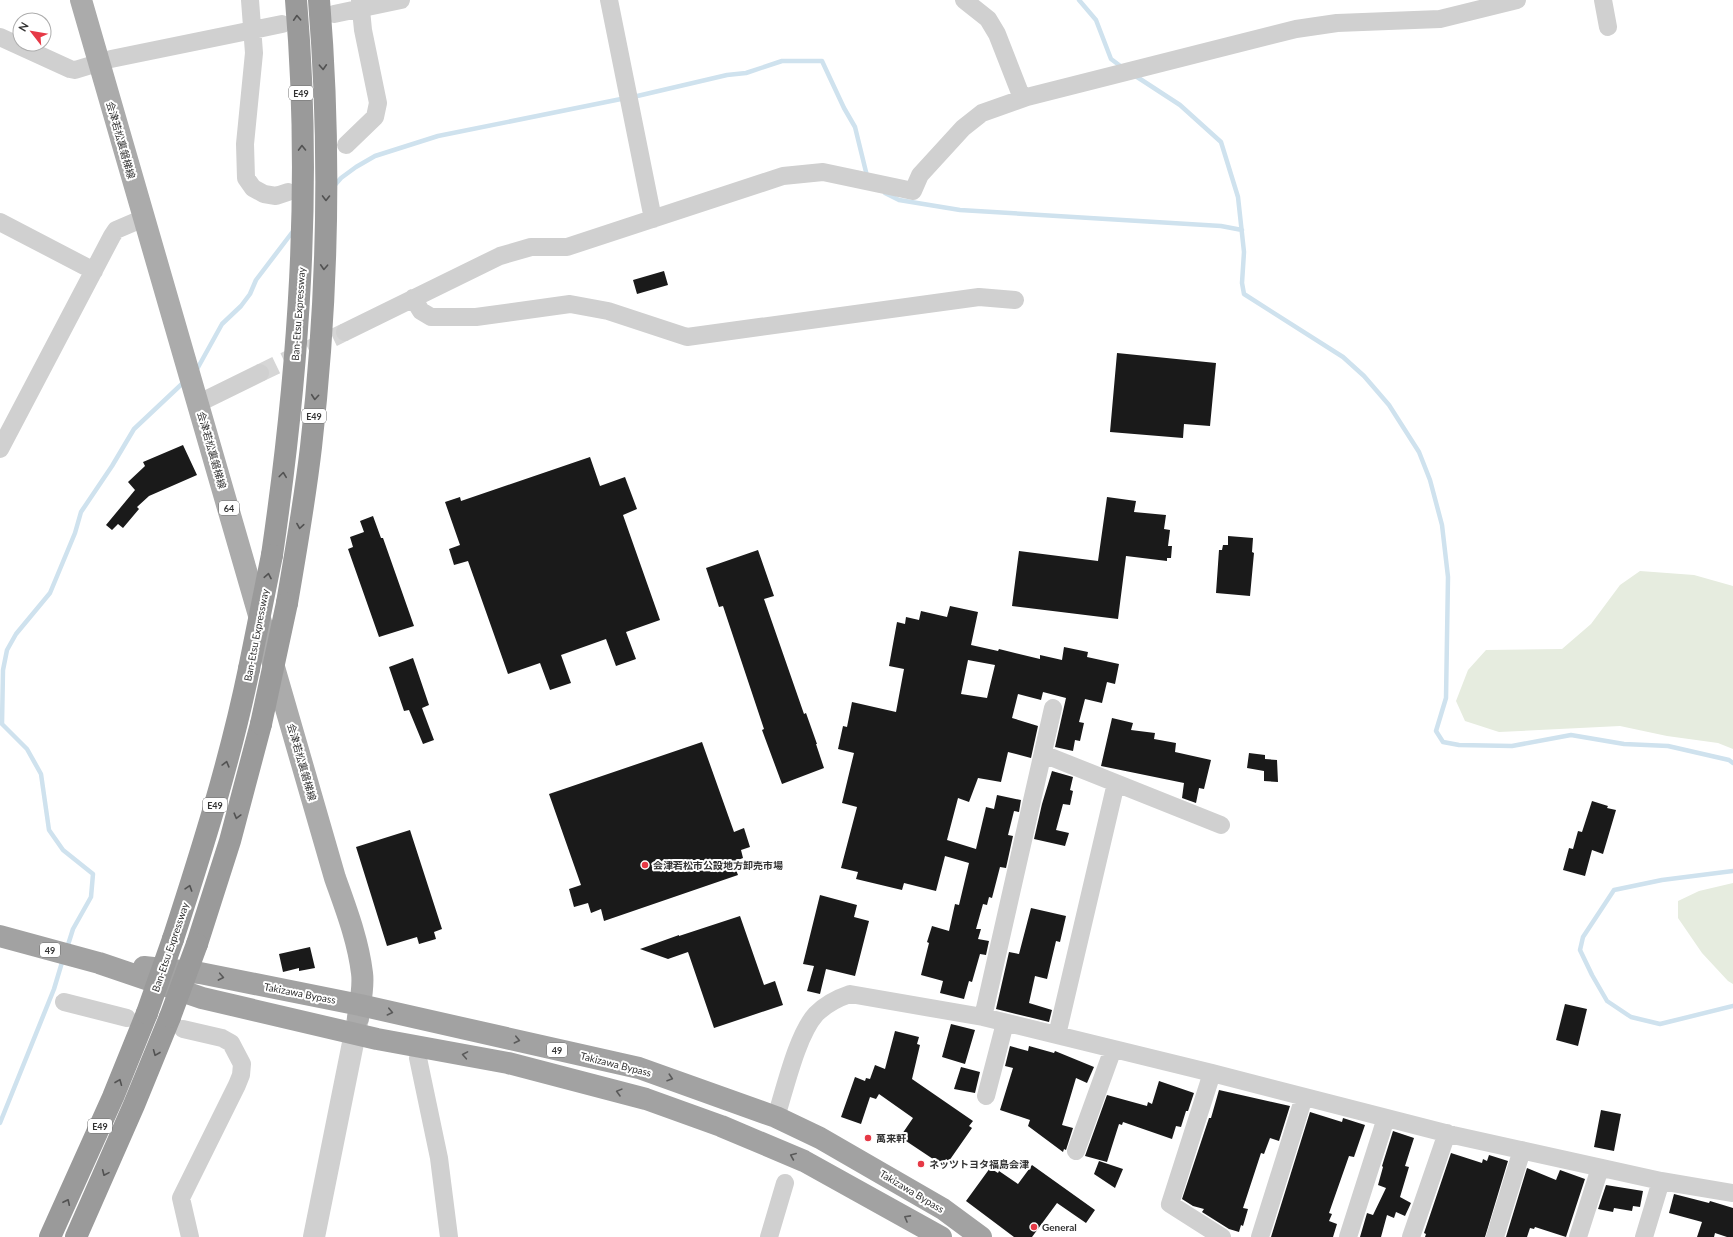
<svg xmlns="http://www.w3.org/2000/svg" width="1733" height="1237" font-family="Lato,'Noto Sans JP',sans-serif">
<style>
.green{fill:#e6ecdf}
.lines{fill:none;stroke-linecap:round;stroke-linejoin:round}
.stream{stroke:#cfe2ee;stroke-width:4.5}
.building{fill:#1a1a1a;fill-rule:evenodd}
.minor-tunnel{stroke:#d6d6d6;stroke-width:18;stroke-dasharray:18 9;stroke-linecap:butt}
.minor{stroke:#d0d0d0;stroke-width:18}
.tertiary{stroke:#d0d0d0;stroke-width:22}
.primary{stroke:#ababab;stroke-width:22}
.trunk{stroke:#a2a2a2;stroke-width:22}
.motorway{stroke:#9a9a9a;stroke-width:22}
.motorway-bridge{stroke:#9a9a9a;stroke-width:22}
.oneway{stroke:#525252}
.oneway2{stroke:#5a5a5a}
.poi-dot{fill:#e63946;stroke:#fff;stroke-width:1.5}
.labels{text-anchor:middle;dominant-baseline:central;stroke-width:4;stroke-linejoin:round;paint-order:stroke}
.shield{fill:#fff;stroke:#707070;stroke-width:1}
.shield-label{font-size:9px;font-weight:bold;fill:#333}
.street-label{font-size:10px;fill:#333;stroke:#fff}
.poi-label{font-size:10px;font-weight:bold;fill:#333;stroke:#fff;text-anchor:start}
</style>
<rect width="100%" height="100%" fill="#fff"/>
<path class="green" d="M1640,571L1694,575L1733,586V749L1718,743L1667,736L1620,726L1499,732L1465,721L1456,701L1468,670L1486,650L1562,649L1591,624L1620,585Z
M1733,883V984L1728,981L1702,953L1678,918V901L1699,891Z"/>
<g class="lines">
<path class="stream" d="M1079,0L1096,20L1111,59L1123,68
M1134,75L1180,105L1221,142L1238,197L1244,252L1242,283L1244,294L1343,357L1364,376L1389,405L1419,452L1430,480L1442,525L1448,577L1446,698L1436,731L1443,742L1459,745L1512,746L1571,735L1624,744L1668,746L1729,760L1733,763
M633,97L727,75L746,73L782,61H822L844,108L855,127L867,176
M334,186L341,178L356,167L375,156L438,136L626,98
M885,193L899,200L960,210L1221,226L1242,230
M196,371L222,324L241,306L250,294L256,280L294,230
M1733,871L1662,880L1614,890L1583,937L1580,950L1592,975L1607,1001L1631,1017L1660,1024L1733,1006
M67,948L73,929L91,897L93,874L63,850L49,830L41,774L27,749L2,724L3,670L7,650L16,634L50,593L75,533L81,512L112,466L134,429L185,381
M0,1123L54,989L63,959"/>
</g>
<path class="building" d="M664,271L668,285L637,294L633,280Z
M1117,353L1216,363L1210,426L1184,424L1183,438L1110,432Z
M183,445L197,475L149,496L137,507L139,509L123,528L118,524L112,530L106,525L135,490L128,482L145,466L143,462Z
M590,457L600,486L625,477L637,509L623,515L660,620L626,632L636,659L616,666L606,639L561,655L571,683L550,690L540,663L508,674L468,561L454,565L449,549L460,545L445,502L460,497L461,501Z
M1107,497L1136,501L1134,512L1166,515L1164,529L1170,530L1168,546H1172L1171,558H1167V561L1126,556L1118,619L1012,606L1019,551L1098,561Z
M373,516L381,538H383L414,626L379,637L348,549L353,547L350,537L364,532L360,521Z
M1228,536L1253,538L1252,552L1254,553L1250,596L1216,593L1219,550H1222L1223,545H1228Z
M758,550L774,596L764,599L804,714L806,713L817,744H816L824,768L782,784L762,730L764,729L723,606L719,607L706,568Z
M950,606L978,612L971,645L998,651L999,649L1040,659V655L1062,660L1064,647L1088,652L1087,657L1119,664L1115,684L1107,682L1102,703L1085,699L1079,722L1084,723L1080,741L1075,740L1073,751L1055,747L1066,698L1043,692L1041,700L1018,694L1012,718L1038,726L1031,758L1008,752L1001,782L978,778L969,802L958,798L947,840L976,849L986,807L994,809L997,795L1021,800L1019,812L1014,811L1008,835L1013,836L1006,868L1000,867L992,898L989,897L987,905L983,904L976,929H981L978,939L989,941L986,955L980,954L972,982L969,981L964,999L940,993L943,981L921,975L929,943L927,942L932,926L949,931L955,904L959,905L969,863L945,856L936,891L904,883L902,890L856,879L858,872L841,868L857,807L842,803L854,753L838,749L843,726L847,727L852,702L896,712L904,669L889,666L897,622L905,624L906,617L919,620L921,611L947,617ZM968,660L995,665L987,698L961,694Z
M413,658L429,705L422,708L434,740L423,744L409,710L404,711L389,667Z
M1112,718L1133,723L1131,730L1155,733L1154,739L1176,743L1175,752L1211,760L1204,789L1199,788L1196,803L1182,798L1184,783L1101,766Z
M702,742L734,832L744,828L750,847L741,850L743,858L733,862L738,875L604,921L601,909L591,913L588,903L574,907L569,889L581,885L549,794Z
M1249,753L1265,755V759L1277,760L1278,782L1264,781V771L1247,768Z
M1052,771L1073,777L1070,790L1073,791L1070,805L1063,804L1056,830L1069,833L1065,846L1034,839L1042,804Z
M1592,801L1608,806L1607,808L1616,810L1603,854L1592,850L1585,876L1563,870L1569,848L1573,849L1578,831L1582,832Z
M410,830L442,929L434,932L436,939L419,944L417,937L387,946L356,847Z
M820,895L857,905L854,917L869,921L855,976L826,969L820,994L807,991L814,966L803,964Z
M1031,908L1066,916L1060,942L1056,941L1047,979L1035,976L1029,1003L1052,1010L1049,1022L996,1009L1009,952L1019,954Z
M740,916L764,985L775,981L783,1005L714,1028L688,952L668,959L640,949L679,935V936Z
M310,947L315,968L299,971V968L283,972L279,954Z
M1565,1004L1587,1009L1578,1046L1556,1040Z
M951,1024L975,1030L965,1064L942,1057Z
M895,1031L919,1037L917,1044L920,1045L912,1079L973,1121L969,1126L972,1128L949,1161L946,1159L942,1165L900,1137L913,1118L879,1094L876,1099L870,1097L861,1124L841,1117L855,1077L865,1081L866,1078L870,1079L875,1065L885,1069Z
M1010,1046L1028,1051L1029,1046L1054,1053L1055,1051L1094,1067L1087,1083L1076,1078L1062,1125L1073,1128L1066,1150L1064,1149L1063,1152L1028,1126L1030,1120L1000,1110L1013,1068L1005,1066Z
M961,1067L980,1072L975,1093L954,1089Z
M1159,1081L1194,1093L1188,1111H1186L1181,1127L1176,1126L1172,1139L1123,1122L1122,1125L1119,1124L1107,1162L1085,1156L1107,1095L1147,1106L1148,1102L1152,1104Z
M1219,1090L1290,1106L1279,1141L1270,1138L1264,1154L1261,1153L1243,1208L1248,1209L1243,1226L1241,1225L1239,1232L1229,1229L1202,1212L1204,1209L1193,1206L1182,1199L1209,1118H1211Z
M1601,1110L1621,1114L1614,1151L1594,1147Z
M1310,1112L1342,1122L1343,1118L1365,1125L1354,1157L1349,1156L1329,1213L1332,1214L1329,1221L1337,1224L1333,1237H1271Z
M1393,1131L1414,1138L1405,1166L1409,1167L1400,1197L1411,1203L1405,1216L1396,1212L1394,1218L1387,1215L1381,1237H1360L1367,1213L1373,1215L1386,1188L1378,1185L1383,1167L1382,1166Z
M1451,1153L1482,1163L1483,1159L1487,1161L1489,1155L1508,1161L1485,1237H1425L1426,1234L1424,1233Z
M1099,1161L1123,1169L1115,1188L1094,1174Z
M1032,1165L1095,1210L1086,1223L1057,1203L1032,1237H1014L966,1201L990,1168L998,1173L999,1171L1018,1184Z
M1527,1168L1556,1180L1560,1170L1585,1179L1566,1237L1535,1227L1534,1229L1530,1228L1527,1237H1506Z
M1606,1185L1643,1191L1640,1207L1633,1206L1632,1211L1614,1208L1613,1212L1598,1209Z
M1674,1194L1709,1203L1710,1201L1733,1208V1237H1727L1715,1233L1714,1237H1697L1702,1222L1669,1213Z"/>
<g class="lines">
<path class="minor-tunnel" d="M260,373L345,332"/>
<path class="minor" d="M250,0L254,53L245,144L246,178L253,188L264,194L276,196L288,192
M609,0L653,219
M964,0L988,19L997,34L1022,98
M1603,0L1608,27
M334,14L401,0
M0,37L70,69L75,70L111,59L282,24
M346,145L375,117L378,103L363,30L360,0
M0,222L94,271
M413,298L421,311L431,317H476L570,304L608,311L687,337L979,297L1015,300
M345,332L500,256L531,247H567L783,176L823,172L913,191L920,175L963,128L982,113L1027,97L1296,29L1337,23L1440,19L1517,0
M199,403L260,373
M0,449L112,236L116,230L144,218
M1043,754L1221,825
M64,1002L127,1018
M983,1017L1053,708
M183,1029L222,1038L231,1043L242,1064L241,1075L237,1085L181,1198L190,1237
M1057,1035L1116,783
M418,1058L439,1158L449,1237
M1212,1073L1170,1204L1222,1237
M986,1096L1005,1023
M776,1117C785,1089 797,1035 816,1014C825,1005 838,998 850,994L983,1017L1212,1073L1453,1135L1661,1181L1733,1193
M1076,1151L1113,1049
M769,1237L785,1183
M1260,1237L1304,1097
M1348,1237L1386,1118
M1411,1237L1447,1133
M1495,1237L1522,1150
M1578,1237L1600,1168
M1644,1237L1661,1181"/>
<path class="tertiary" d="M314,1237L358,1018"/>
<path class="primary" d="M81,0L335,878C346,909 358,940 362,973C364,987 360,1004 358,1018"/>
<path class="trunk" d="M0,936L99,963L202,998L377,1039L508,1063L646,1099L721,1126L804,1161L941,1237
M144,967L200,973L360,1005L639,1068L776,1117L820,1138L943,1209L981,1237"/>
<path class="motorway" d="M272,555C299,370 312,187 296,0
M287,603C296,551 305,499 311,447C328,299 331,148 319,0
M173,939C202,850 230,761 249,669
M197,944L230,841L261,724
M50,1237L113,1097L147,1013
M76,1237L134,1105L170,1017"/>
<path class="motorway-bridge" d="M249,669L272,555
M261,724L287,603
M147,1013L173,939
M170,1017L197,944"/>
</g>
<defs><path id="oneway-chevron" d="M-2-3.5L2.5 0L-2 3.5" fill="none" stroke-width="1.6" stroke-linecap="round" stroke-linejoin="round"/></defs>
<g class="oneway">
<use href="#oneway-chevron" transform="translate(297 18) rotate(-93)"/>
<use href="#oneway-chevron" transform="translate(323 67) rotate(87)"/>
<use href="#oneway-chevron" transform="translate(302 148) rotate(-91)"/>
<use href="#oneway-chevron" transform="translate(326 198) rotate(91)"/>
<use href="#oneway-chevron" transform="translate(324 267) rotate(93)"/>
<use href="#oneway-chevron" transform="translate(315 397) rotate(95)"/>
<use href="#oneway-chevron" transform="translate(283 475) rotate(-83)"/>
<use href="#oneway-chevron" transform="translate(300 526) rotate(99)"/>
<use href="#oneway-chevron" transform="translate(268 576) rotate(-79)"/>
<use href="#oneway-chevron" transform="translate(226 764) rotate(-75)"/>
<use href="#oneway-chevron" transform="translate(237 816) rotate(105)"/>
<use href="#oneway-chevron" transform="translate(189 888) rotate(-72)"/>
<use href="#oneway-chevron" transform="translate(156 1053) rotate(112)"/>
<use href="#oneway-chevron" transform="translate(119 1082) rotate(-68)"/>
<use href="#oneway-chevron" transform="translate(105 1173) rotate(114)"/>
<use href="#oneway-chevron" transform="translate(67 1202) rotate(-65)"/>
</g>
<g class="oneway2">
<use href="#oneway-chevron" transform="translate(221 977) rotate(11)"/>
<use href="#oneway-chevron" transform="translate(390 1012) rotate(13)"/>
<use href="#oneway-chevron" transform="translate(517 1040) rotate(13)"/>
<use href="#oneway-chevron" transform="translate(465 1055) rotate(-170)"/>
<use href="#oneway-chevron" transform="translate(670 1078) rotate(18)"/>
<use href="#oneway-chevron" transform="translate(619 1092) rotate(-165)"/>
<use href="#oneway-chevron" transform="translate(793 1156) rotate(-157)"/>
<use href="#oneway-chevron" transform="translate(907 1218) rotate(-151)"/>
</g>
<g class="poi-dot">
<circle cx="645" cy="865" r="4"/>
<circle cx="868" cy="1138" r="4"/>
<circle cx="921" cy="1164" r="4"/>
<circle cx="1034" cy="1227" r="4"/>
</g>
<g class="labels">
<g class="shield">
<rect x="289" y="86" width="24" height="14" rx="3"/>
<rect x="302" y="409" width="24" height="14" rx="3"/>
<rect x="219" y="501" width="20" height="14" rx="3"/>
<rect x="203" y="798" width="24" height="14" rx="3"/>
<rect x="40" y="943" width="20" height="14" rx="3"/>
<rect x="547" y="1043" width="20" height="14" rx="3"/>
<rect x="88" y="1119" width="24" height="14" rx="3"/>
</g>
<g class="shield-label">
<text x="301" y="93">E49</text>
<text x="314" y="416">E49</text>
<text x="229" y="508">64</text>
<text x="215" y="805">E49</text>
<text x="50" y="950">49</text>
<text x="557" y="1050">49</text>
<text x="100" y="1126">E49</text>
</g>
<g class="street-label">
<text transform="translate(121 140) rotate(74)">会津若松裏磐梯線</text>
<text transform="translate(298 314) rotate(-86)">Ban-Etsu Expressway</text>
<text transform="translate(212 450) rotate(74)">会津若松裏磐梯線</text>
<text transform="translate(256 635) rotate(-79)">Ban-Etsu Expressway</text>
<text transform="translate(302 762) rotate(74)">会津若松裏磐梯線</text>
<text transform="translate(170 947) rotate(-71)">Ban-Etsu Expressway</text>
<text transform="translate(300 993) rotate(11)">Takizawa Bypass</text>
<text transform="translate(616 1064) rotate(14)">Takizawa Bypass</text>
<text transform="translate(912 1191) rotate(31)">Takizawa Bypass</text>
</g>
<g class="poi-label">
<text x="653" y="865">会津若松市公設地方卸売市場</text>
<text x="876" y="1138">萬来軒</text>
<text x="929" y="1164">ネッツトヨタ福島会津</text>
<text x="1042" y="1227">General</text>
</g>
</g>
<g transform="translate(32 32) rotate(301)"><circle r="19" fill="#ffffff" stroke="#adadad"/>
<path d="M0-3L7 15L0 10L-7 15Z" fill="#e63946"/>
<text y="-6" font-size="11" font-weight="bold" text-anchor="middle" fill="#333333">N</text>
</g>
</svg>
